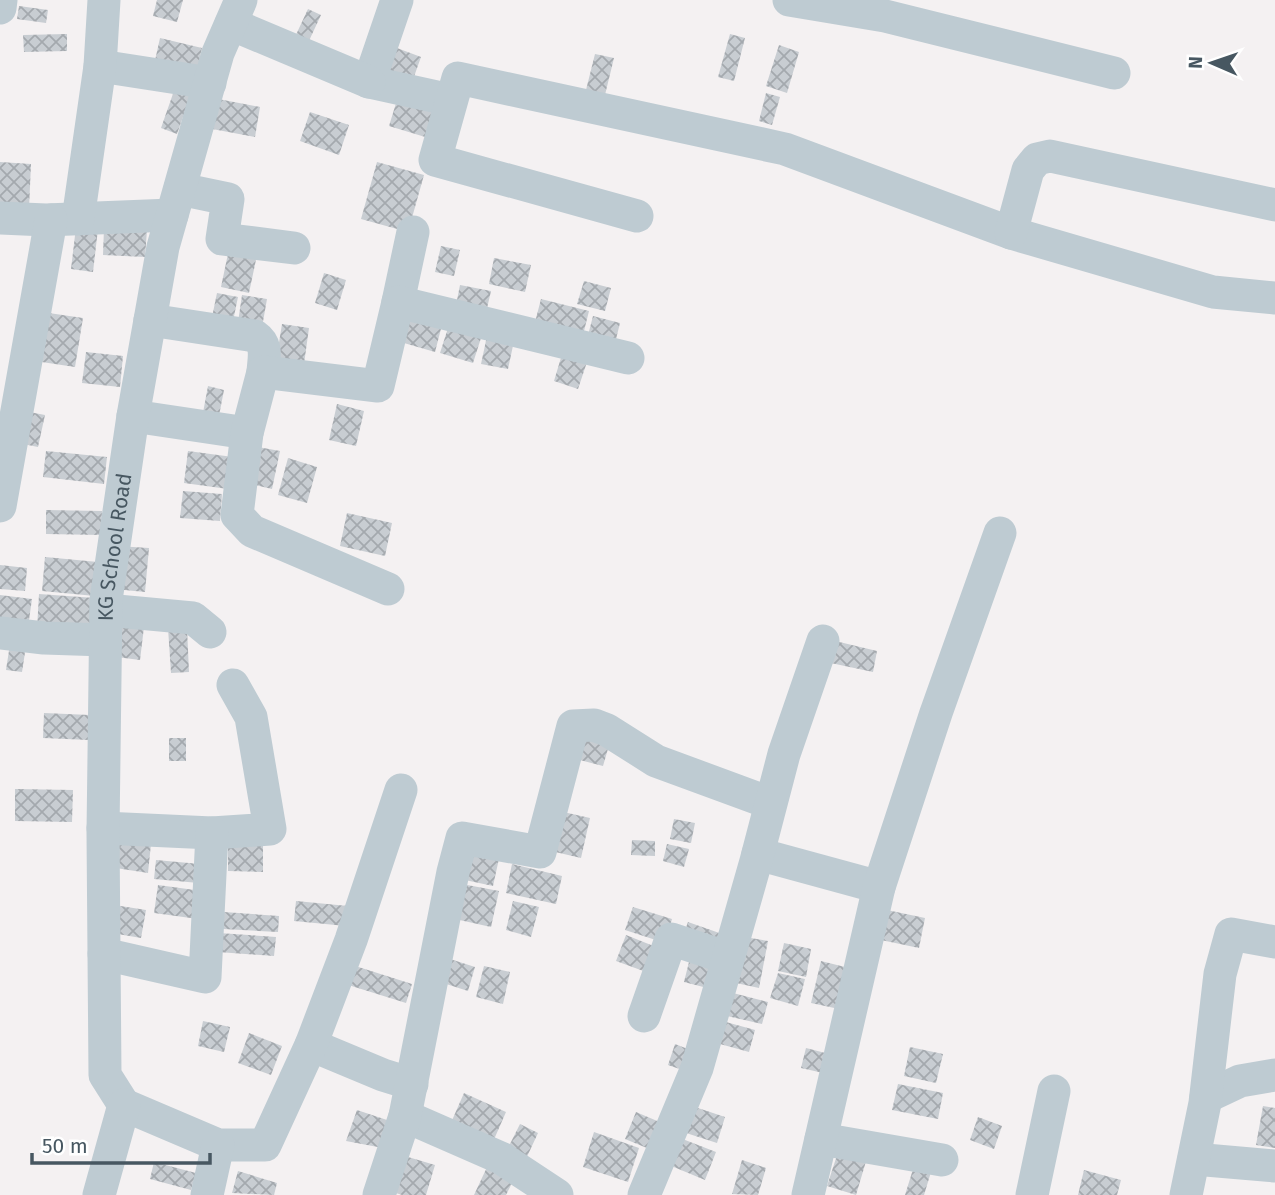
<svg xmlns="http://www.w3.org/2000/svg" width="1275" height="1195" font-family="'Fira Sans',sans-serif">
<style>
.building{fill:url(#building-cross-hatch)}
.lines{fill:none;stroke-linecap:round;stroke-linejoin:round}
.minor{stroke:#becbd2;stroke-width:33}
.labels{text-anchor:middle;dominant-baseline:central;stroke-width:5;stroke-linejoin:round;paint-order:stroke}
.street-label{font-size:21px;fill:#475761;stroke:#fff}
</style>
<defs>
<pattern id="building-cross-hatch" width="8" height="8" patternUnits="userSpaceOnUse" patternTransform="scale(1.75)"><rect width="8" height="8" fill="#c8cdd2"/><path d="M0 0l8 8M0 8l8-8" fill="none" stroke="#a4a9ae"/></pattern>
</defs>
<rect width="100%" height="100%" fill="#f4f1f2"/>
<path class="building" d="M157,0H183L177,22L153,16Z
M19,6L48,10L46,23L17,19Z
M308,9L321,15L307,45L294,39Z
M67,34V51L24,52L23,35Z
M730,34L745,38L734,81L718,77Z
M160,38L202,48L196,76L154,65Z
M389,45L421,57L411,85L378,73Z
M779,45L799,52L787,93L766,86Z
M595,54L614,58L603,103L584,98Z
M175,88L191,94L177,134L161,128Z
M766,93L780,97L772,125L759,121Z
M213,98L260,107L255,137L207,128Z
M397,100L443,114L435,140L389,126Z
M310,112L349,125L339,155L300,141Z
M0,162L31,164L29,209L0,207Z
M377,162L424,175L408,232L361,219Z
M76,227L98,229L93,272L71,269Z
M104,228L147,230L145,257L103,255Z
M441,246L460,250L454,276L435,272Z
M229,249L257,255L249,293L221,287Z
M494,258L531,265L525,292L489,284Z
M324,273L346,280L337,310L315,303Z
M584,281L611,288L605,311L577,304Z
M460,285L491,291L485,317L455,310Z
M217,293L238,297L232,326L211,322Z
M242,295L267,299L261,333L237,329Z
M541,299L589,311L581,343L533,330Z
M42,312L83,318L75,367L35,361Z
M405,314L442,325L435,352L397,341Z
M593,316L620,323L613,351L586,343Z
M282,324L309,328L304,364L276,361Z
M448,328L481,338L473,363L440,353Z
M487,336L514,341L508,369L481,364Z
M563,351L588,359L578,389L554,381Z
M86,352L123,356L120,387L82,383Z
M208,386L224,390L218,421L202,418Z
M337,404L364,411L356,446L329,440Z
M19,410L45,415L38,447L13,442Z
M258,447L280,451L272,489L251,484Z
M46,451L107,457L104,484L43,477Z
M188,451L233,457L228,489L184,483Z
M288,458L317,467L307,503L278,495Z
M183,491L222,494L220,521L180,518Z
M46,510L102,511L101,535L46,534Z
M347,513L392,523L385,556L340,546Z
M117,546L149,548L145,592L114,589Z
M45,557L98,562L95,596L42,591Z
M0,565L27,568L25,591L0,589Z
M39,594L95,598L92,633L37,629Z
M0,595L32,599L28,627L0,623Z
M113,623L144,627L140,660L109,656Z
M168,628H187L189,672L171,673Z
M831,640L877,651L873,672L826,662Z
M10,644L26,646L22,672L6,670Z
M44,713L90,715L89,740L43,738Z
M578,734L610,742L603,766L572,758Z
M169,738H186V761H169Z
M15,789L73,790L72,822L15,821Z
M559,811L590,818L581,858L551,851Z
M674,819L695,823L691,843L670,839Z
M106,838L151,844L148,873L103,866Z
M632,840L655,841V856L631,855Z
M228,844H263V872L228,871Z
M667,844L689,849L684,867L663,861Z
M472,848L500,854L493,886L465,880Z
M156,860L200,864L199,883L154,879Z
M512,864L562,876L556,904L506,893Z
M462,884L499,891L491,927L455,919Z
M158,885L202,891L198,919L154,913Z
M296,901L348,906L346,926L294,921Z
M513,901L539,907L531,937L506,930Z
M108,904L146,910L141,938L106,932Z
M633,907L672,919L665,943L625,930Z
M887,910L925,918L919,948L881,940Z
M224,912L279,916L278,932L223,929Z
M688,922L725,935L719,954L681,941Z
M219,933L276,937L274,956L218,952Z
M626,935L666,951L657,976L616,961Z
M745,937L768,941L759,988L736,983Z
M784,943L811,949L806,977L778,971Z
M447,958L475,967L468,991L440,982Z
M821,961L849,968L839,1009L811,1003Z
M689,962L720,970L715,990L684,982Z
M349,964L412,984L406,1003L342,983Z
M484,966L510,972L503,1004L476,997Z
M778,973L805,979L798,1006L770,998Z
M733,993L768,1002L762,1024L727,1016Z
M203,1021L230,1027L224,1052L198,1046Z
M726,1022L755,1030L749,1052L720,1044Z
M249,1033L282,1046L271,1075L238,1063Z
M675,1044L698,1053L691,1073L668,1065Z
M910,1047L943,1054L936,1083L904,1076Z
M806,1048L837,1056L832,1075L801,1068Z
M898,1084L943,1093L938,1119L892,1110Z
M464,1093L506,1112L492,1144L450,1125Z
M692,1106L725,1117L717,1143L683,1132Z
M1263,1106L1275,1108V1148L1256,1145Z
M357,1110L393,1122L383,1148L346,1141Z
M636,1112L669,1126L659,1153L625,1139Z
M978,1117L1002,1126L994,1149L970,1140Z
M520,1124L538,1133L525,1161L506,1152Z
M594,1132L639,1148L628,1182L583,1167Z
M680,1138L716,1152L705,1180L669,1165Z
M839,1149L867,1158L856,1195L827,1186Z
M398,1154L435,1165L426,1195H402L387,1190Z
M742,1160L766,1168L758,1195L732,1194Z
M154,1162L196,1173L191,1190L150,1179Z
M488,1165L515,1177L506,1195H474Z
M914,1166L931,1172L924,1195H905Z
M1084,1170L1121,1180L1117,1195H1078Z
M238,1171L277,1183L274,1195L232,1193Z"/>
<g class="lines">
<g class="minor">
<path d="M397,0L369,82L451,100"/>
<path d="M789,0L885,16L1114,73"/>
<path d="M0,8L1,0"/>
<path d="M231,24L369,82"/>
<path d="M100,66L210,83"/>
<path d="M180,189L228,199L222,239L294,248"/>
<path d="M637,216L435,160L458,78L785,149L1011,233L1213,292L1275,298"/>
<path d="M0,218L46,220L172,215"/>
<path d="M78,219L100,66L104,0"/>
<path d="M1011,233L1028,170L1037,159L1050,156L1275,205"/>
<path d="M398,302L413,232"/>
<path d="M150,320L255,336C268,345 264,357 263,372"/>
<path d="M133,416L247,433"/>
<path d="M0,506L51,220"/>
<path d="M388,589L252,531L237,515L247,433L263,372L378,386L398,302L628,358"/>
<path d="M106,610L193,618L210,632"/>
<path d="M0,633L44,638L105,640"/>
<path d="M103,828L212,833L270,829L251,717L233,685"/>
<path d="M758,854L879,887"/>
<path d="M104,954L205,977L212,833"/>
<path d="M644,1016L671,939L728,958"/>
<path d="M311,1045L383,1075L412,1084"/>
<path d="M1206,1097L1240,1081L1275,1075"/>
<path id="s1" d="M124,1105L105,1075L103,832L106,600L133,416L163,247L218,53L241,0"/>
<path d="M124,1105L218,1145H265L311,1045L351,940L401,790"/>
<path d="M405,1116L501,1158L557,1195"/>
<path d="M821,1139L942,1160"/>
<path d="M1194,1159L1275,1166"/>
<path d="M99,1195L124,1105"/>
<path d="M207,1195L218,1145"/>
<path d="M379,1195L405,1116L453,872L462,838L540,852L573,726L594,725L607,730L656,761L770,803"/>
<path d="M644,1195L697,1068L756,861L784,754L823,641"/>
<path d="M808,1195L879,887L936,713L1000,533"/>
<path d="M1032,1195L1054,1091"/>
<path d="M1186,1195L1205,1103L1220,974L1231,934L1275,942"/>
</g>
</g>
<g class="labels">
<g class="street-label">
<text stroke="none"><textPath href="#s1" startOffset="564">KG School Road</textPath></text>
</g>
</g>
<g transform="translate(1212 63) rotate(272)" stroke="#ffffff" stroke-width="5" paint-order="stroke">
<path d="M0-5L12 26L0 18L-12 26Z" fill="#475761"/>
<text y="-10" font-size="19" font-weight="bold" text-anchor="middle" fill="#475761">N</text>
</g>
<path d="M32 1153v10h178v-10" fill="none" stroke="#475761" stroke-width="3.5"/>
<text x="42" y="1153" font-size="21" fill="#475761" stroke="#ffffff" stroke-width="5" paint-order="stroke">50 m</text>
</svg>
